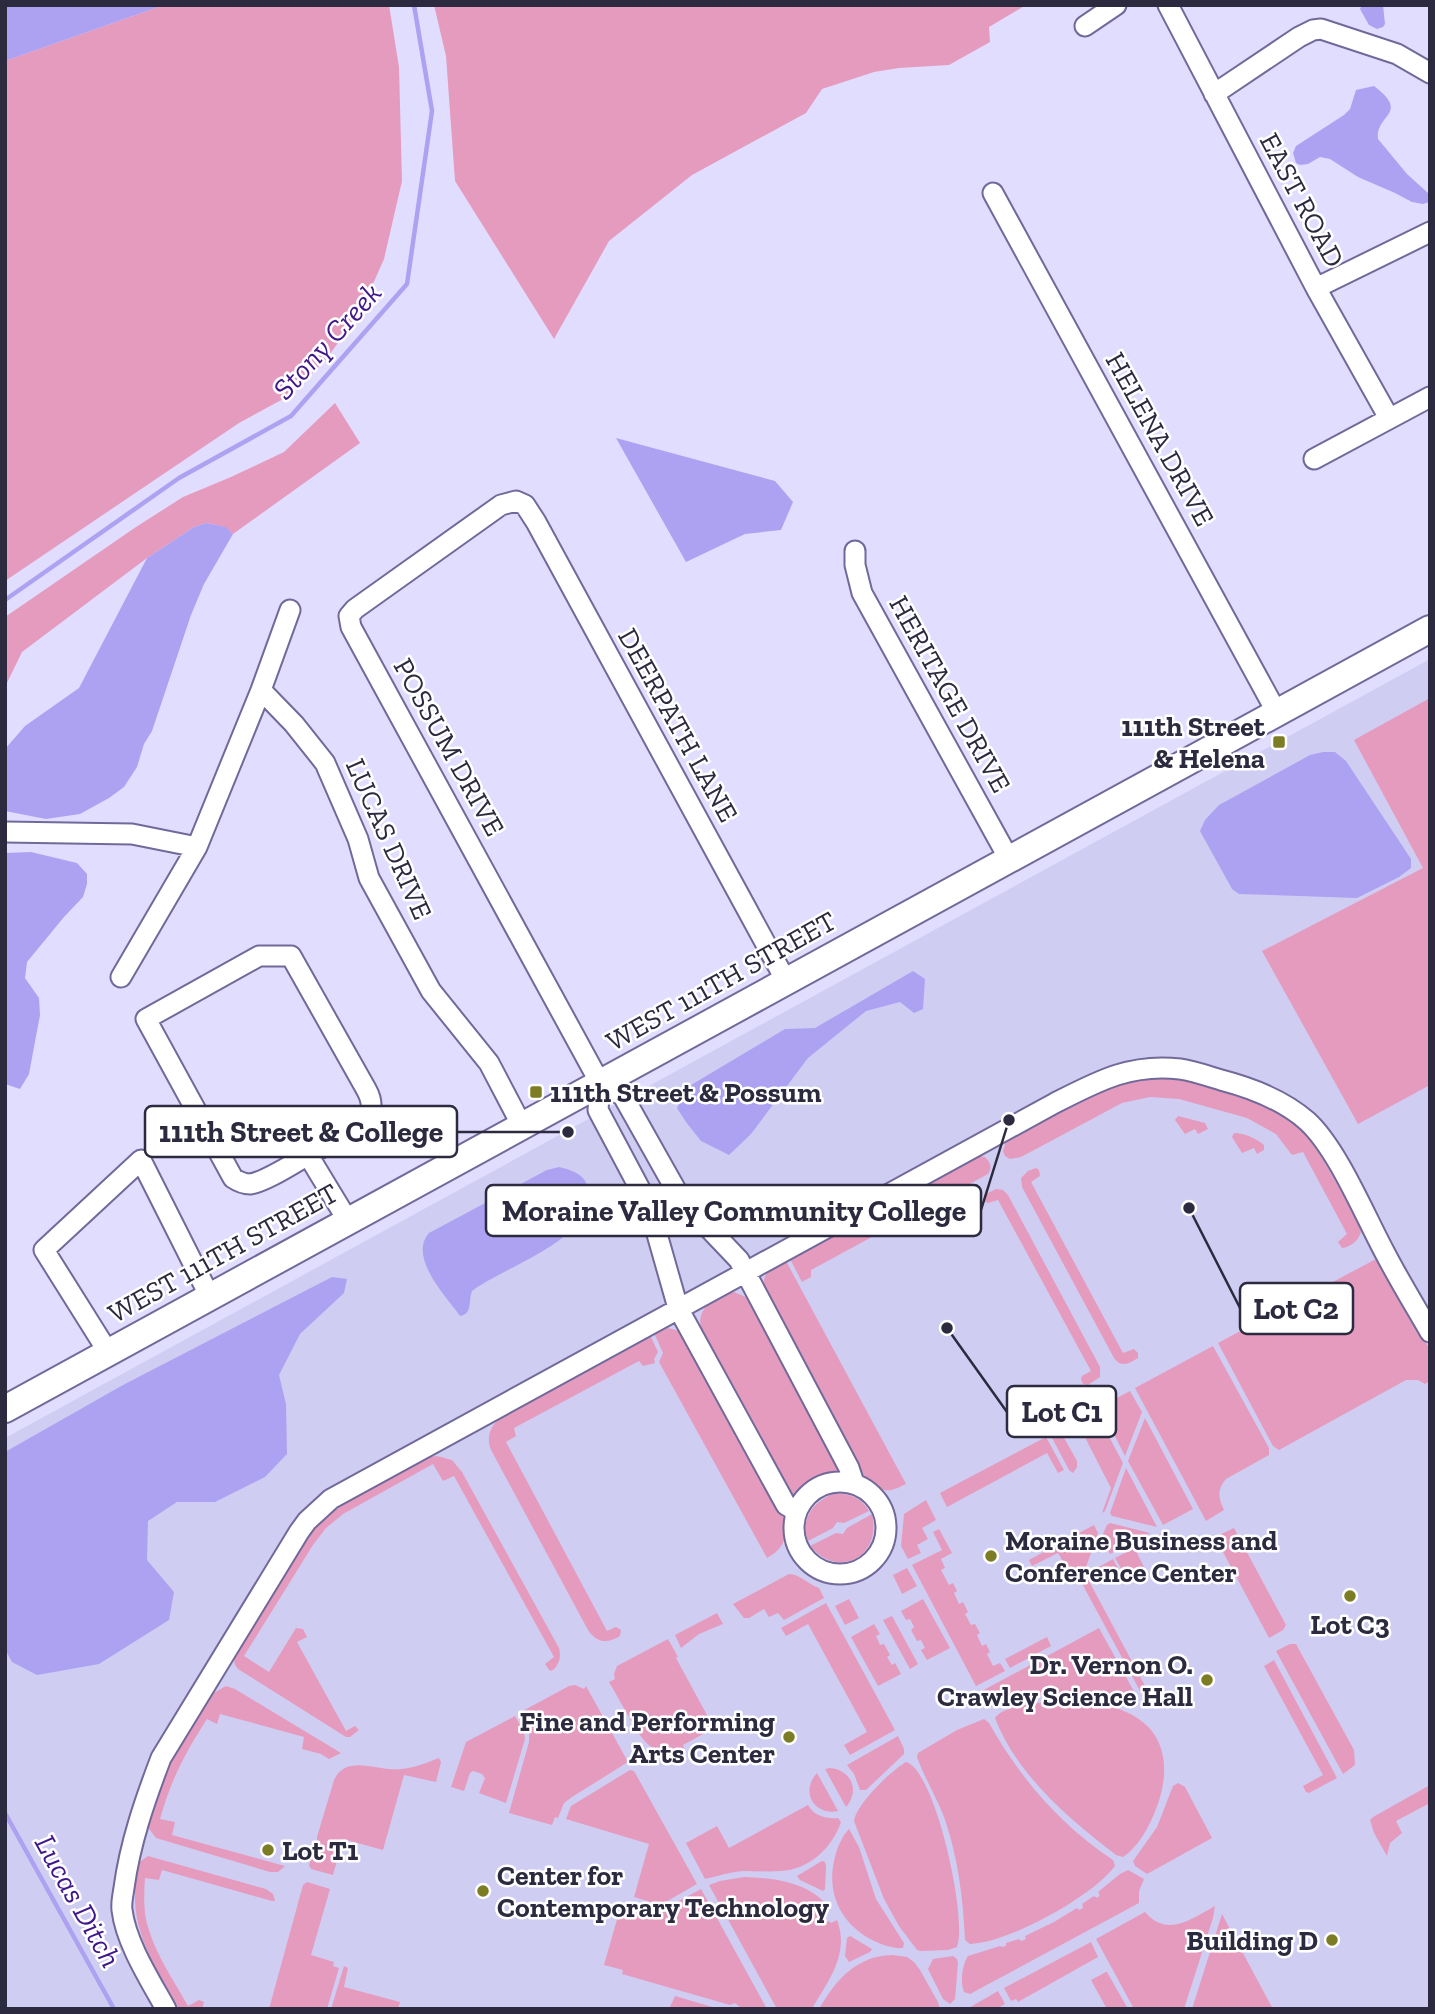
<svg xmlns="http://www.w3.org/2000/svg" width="1435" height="2014" font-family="'Zilla Slab',serif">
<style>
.built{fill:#d0cdf2}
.green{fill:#e59bbe}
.water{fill:#ada2f2}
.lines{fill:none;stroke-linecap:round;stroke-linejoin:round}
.stream{stroke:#ada2f2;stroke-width:4.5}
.minor-casing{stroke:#70699a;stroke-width:23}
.secondary-casing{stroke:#70699a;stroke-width:30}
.minor{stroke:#fff;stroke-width:19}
.secondary{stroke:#fff;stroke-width:26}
.poi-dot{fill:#7b7c24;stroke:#fff;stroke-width:2.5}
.labels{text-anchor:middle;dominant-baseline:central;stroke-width:5;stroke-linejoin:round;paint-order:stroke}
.street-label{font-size:28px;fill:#2c2a3e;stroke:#fff}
.poi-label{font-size:28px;font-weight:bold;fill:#2c2a3e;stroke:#fff;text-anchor:end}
.water-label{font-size:30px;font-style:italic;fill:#3f178b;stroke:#fff}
.leader{fill:none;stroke:#2c2a3e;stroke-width:2.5}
.callout-dot{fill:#2c2a3e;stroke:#fff;stroke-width:2.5}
.callout{fill:#fff;stroke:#2c2a3e;stroke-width:2.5}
.callout-label{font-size:30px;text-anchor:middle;font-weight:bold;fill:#2c2a3e}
</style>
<rect width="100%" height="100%" fill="#e1ddff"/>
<path class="built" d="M1430,659V2009H5V1438Z"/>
<path class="green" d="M164,5H389L399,67L402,181L384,259L369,293L343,336L324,362L285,398L239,423L5,581V61Z
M434,5H1026L989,27L990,42L949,65L899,68L874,72L822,89L806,113L692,175L609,241L554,339L455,181L446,56Z
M335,403L360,443L233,534L225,527L206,523L194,527L147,558L22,652L5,687V617L136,527L183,497L231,477L284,452Z
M1430,698V1085L1358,1124L1262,951L1423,868L1354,740Z
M1164,1077C1203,1083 1264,1096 1294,1123C1313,1140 1325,1163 1337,1184C1345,1199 1359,1216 1361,1232C1358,1241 1351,1247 1342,1248L1338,1242L1347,1234L1303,1152L1292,1155L1276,1134L1247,1118L1179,1099L1150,1097L1122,1103L1021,1157L1010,1159L1005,1156L1003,1151L1006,1141L1100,1090L1131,1079Z
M1178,1116L1205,1123L1208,1129L1198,1134L1195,1129L1185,1134L1175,1120Z
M1234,1133C1244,1133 1256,1138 1264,1145V1150L1257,1154L1254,1148L1242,1153L1232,1137Z
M980,1156L985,1157C990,1162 993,1167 988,1174L811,1270V1277L802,1282L790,1259Z
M1036,1168L1039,1170L1040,1176L1031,1182L1123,1353L1134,1349L1138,1353V1358C1129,1364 1121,1368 1114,1358L1022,1187L1021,1178L1028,1171Z
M996,1189L1003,1190L1008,1195L1100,1367V1377L1088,1385L1083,1384L1081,1379L1082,1376L1091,1371L998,1200L988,1203L984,1201V1195Z
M1376,1259L1383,1266L1430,1350V1381L1425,1384L1418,1380H1406L1279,1450L1273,1446L1218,1343Z
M786,1261L906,1484C883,1496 881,1490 862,1475L765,1293C760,1273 770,1269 786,1261Z
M734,1292L746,1297L750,1302L840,1470L810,1481L794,1496L791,1495L701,1329C696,1308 715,1295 734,1292Z
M668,1328L680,1331L687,1338L783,1517C788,1537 785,1548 767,1558L659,1362L663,1353L654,1333Z
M650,1335L658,1352L654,1359L655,1363L643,1366L639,1361L514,1428L516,1436L506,1442L607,1631L616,1627L621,1630L620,1636C607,1644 597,1643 588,1630L491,1450C485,1435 492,1423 505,1414Z
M1213,1346L1269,1448V1455L1226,1479C1217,1489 1218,1498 1224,1510L1206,1521L1135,1388Z
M1130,1391L1142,1412L1125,1456L1100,1407Z
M1095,1410L1123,1463L1105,1511L1102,1513L1111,1488L1076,1420Z
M1145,1418L1193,1509L1163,1525L1128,1461Z
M1059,1429L1077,1461V1467L1073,1473L1069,1470L1050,1434Z
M1046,1437L1064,1470L1058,1473L1047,1453L947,1507L940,1493Z
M437,1456L452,1460L462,1472L559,1648C561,1657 560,1663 553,1670L550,1671L545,1664L554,1657L454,1476L443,1481L433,1464L343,1514L326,1528L313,1545L244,1656L269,1672L296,1628L303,1629L307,1637L297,1642L346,1731L355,1726L359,1730L350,1737H346L238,1669L235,1665L233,1656L306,1538C338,1499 384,1481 428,1457Z
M1126,1468L1157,1527L1112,1516L1110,1513Z
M833,1494C848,1493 861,1497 869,1511L844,1523L837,1522L833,1528L808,1541C800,1519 813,1502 833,1494Z
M926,1500L936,1520L922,1528L928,1539L917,1545L921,1553L908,1559L901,1546L904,1514Z
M872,1514C882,1557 839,1580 810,1546L836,1533L843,1534L847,1528Z
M1110,1523L1150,1533L1110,1554L1101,1538L1107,1525Z
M1094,1525L1098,1533L1086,1567L1071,1575L1058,1553L1032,1566L1029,1560Z
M1234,1528L1286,1625L1283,1630L1269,1638L1215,1537Z
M939,1529L952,1553L941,1559L945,1568L941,1570L949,1585L953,1583L957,1591L954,1593L959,1604L963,1602L968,1612L965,1614L971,1625L975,1624L980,1633L977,1635L982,1646L986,1644L990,1652L987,1654L993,1666L1000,1663L1005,1671L976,1686L912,1565L942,1550L933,1532Z
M1161,1534L1163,1538L1137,1553L1144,1567L1126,1577L1115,1558Z
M1113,1559L1123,1578L1117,1582L1110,1569L1089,1581L1152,1699L1146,1702L1079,1578Z
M907,1568L917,1586L902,1594L893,1575Z
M789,1574C800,1574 809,1585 819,1588L824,1598L784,1620L778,1613L769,1617L764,1609L749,1618H744L733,1604Z
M849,1599L859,1618L845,1625L835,1606Z
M923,1599L950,1648L927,1660L921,1650L925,1648L921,1640L917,1641L911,1630L914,1627L910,1619L906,1620L901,1611Z
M826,1603L895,1730L850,1755L844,1745L867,1732L808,1624L786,1636L781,1628Z
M717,1613L723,1624L699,1634L681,1648L675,1635Z
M892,1616L918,1664L910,1669L883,1620Z
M874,1624L880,1634L876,1636L880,1645L884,1644L890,1655L887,1657L892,1665L895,1663L901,1674L878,1686L851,1637Z
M1099,1628L1136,1695V1698L1132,1702C1121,1704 1098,1695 1084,1694C1051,1690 1022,1699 991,1707L988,1705L980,1692Z
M1047,1637L1051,1646L1010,1668L1005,1659Z
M668,1639L678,1657L676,1658L714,1728L683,1745L684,1748C653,1759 643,1742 629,1717C622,1705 616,1694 609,1682L615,1679L614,1674L617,1666Z
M1290,1644H1296L1354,1750L1355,1765L1343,1774L1276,1651Z
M1274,1660L1337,1778L1309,1793L1306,1792L1303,1786L1323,1775L1264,1666Z
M575,1685L584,1689L586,1686L628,1762L572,1797L564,1803L558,1818L555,1817L552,1825L509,1813L529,1742V1734L519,1713L569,1686Z
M226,1686L235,1689L341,1753L329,1759L321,1754L302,1749L304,1737L220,1714L217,1724L207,1719C185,1753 171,1780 160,1819L175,1822L172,1835L285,1866L278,1872H270L156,1838L149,1829V1820L164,1774L179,1746L210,1695Z
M1078,1701C1094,1703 1111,1705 1126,1712C1170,1731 1171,1775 1154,1814C1148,1829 1137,1848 1123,1857L1116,1855C1068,1818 1017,1775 995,1718C1005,1702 1060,1701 1078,1701Z
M515,1716L524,1732L525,1739L506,1803L479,1793L485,1778L482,1774L473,1771L470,1773L464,1791L451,1787L466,1742Z
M984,1719L989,1723C1020,1778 1060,1825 1113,1860L1115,1866C1092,1897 1008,1943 970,1944L965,1940C963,1897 958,1857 944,1817C936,1796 924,1777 917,1757L918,1753L957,1730Z
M898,1736L904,1749V1754L866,1790H860L854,1774L847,1765Z
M439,1758L441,1762L436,1782L404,1775L383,1850L343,1839L333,1875L311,1869L309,1865L312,1855H316L317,1852L313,1851L315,1843H317V1837L334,1780C347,1753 377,1772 401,1769C414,1768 426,1763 439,1758Z
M906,1762C935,1769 968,1919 957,1947L948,1950L920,1951L917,1950L899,1926L884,1899L854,1821C857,1803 891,1771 906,1762Z
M830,1768C852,1770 860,1791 846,1807L825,1769Z
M630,1770L634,1771L697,1884L664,1903H654L634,1897L649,1844L566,1819L571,1806Z
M817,1773L838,1811C814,1816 800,1791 817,1773Z
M1178,1783L1185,1787L1212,1838L1147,1874L1135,1866L1133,1861L1157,1827L1173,1786Z
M1430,1785V1803L1396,1821L1402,1833L1390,1843L1387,1856L1374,1833L1370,1820L1373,1817Z
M808,1805C814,1816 826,1819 838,1818L841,1822C832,1848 810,1869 781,1871C769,1872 756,1871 743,1871C730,1872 718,1876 705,1879L686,1843L717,1826L729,1848Z
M849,1829L859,1847L876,1899L904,1943L903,1948C892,1949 881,1944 872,1940C838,1922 825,1889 836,1853C839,1844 843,1835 849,1829Z
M148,1856L266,1889L273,1894L275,1901H272L162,1870L159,1880L145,1878C144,1894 143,1911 148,1927C156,1955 174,1981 188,2006L199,2000L204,2002L202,2009H179C150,1956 126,1927 138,1863Z
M822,1861L825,1862L826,1866L825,1889L823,1891L800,1880L797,1876Z
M1128,1870L1144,1879L1139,1891V1903L970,1994L964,1992C960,1983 962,1965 968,1956L1000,1946L1002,1947L1006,1946V1943L1019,1939L1021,1941L1026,1939L1025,1936L1054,1922L1077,1908L1079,1910L1083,1908L1082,1904L1094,1896L1097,1898L1100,1895L1098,1892L1120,1874Z
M744,1877C774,1878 810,1882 829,1908L825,1911V1914L817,1918L821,1925L829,1921L831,1923L837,1920C850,1954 828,1981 812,2009H777L709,1885L720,1881Z
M307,1882L330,1889L311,1955L334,1962L333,1966L339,1968L327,2009H269L303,1885Z
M701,1889L767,2009H742L735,2003L730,2005L622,1974L623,1970L604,1965L622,1902L657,1910H662Z
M1215,1906L1213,1918L1184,2009H1134L1096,1939L1145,1912C1167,1938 1191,1919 1215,1906Z
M1222,1914L1273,2009H1192Z
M850,1936L872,1949L870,1952L849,1962L845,1956L847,1938Z
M1091,1942L1098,1957L1018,2002L1016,1999L1011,2001L1004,1988Z
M892,1955L907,1957L914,1962L920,1970L938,2002L940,2009H819C836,1980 856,1956 892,1955Z
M953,1956L957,1959L958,1963L955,1999L950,2004L943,1999L928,1969L933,1959Z
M344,1966L348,1968L344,1987L400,2002L398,2009H331Z
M1106,1972H1107L1128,2009H1107L1091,1980Z
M998,1991L1005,2004L996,2009H967Z
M675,1996L719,2009H669Z"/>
<path class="water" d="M5,5H164L5,61Z
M1362,5H1383L1385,24L1383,27L1377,29L1369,25L1360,9Z
M1374,86C1411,114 1375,114 1378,139L1407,174L1428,193L1429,202L1423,204L1412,202L1395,193L1358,177L1330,159L1320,157L1308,164L1300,165L1296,163L1293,153L1296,146L1344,115L1350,109L1356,90Z
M616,438L775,481L793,502L781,530L745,534L686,562Z
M206,523L226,527L233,534L204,584L191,615L152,731L144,744L137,767L124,787L109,798L80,814L46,819L5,811V749L25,726L79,688L147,558L194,527Z
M1323,752H1335L1346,761L1411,859V868L1399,877L1357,898L1239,894L1232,889L1200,831L1205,820L1219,805L1310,755Z
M31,852L77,863L87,874V884L83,897L64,917L27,962L25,978L39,998L40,1015L29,1074L20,1089L5,1084V853Z
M913,971L925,979L923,1009L914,1013L900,1002L866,1011L808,1058L751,1134L729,1155L701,1141L686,1122L677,1108L686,1088L785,1029L815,1028Z
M559,1167C575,1171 587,1175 589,1193C593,1240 503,1267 472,1291C468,1301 473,1314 460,1316C445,1295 408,1257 429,1233L547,1170Z
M332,1277L347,1279L344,1293L300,1334L279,1375L286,1404L287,1454L265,1477L215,1502H177L148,1521L147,1560L174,1592L169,1620L99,1664L37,1675L12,1662L5,1649V1452L123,1385Z"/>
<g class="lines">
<path class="stream" d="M5,600L179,478L291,416L407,284L432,111L414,5
M5,1813L114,2009"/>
<defs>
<path id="minor" d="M1168,5L1316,288L1389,418
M1085,26L1116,5
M1214,94L1299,37L1313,30L1321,29L1397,54L1430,73
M993,193L1277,713
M1316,288L1430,232
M1314,459L1430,397
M855,551V565L862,593L1009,859
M261,690L294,724L325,763L358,839L369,878L431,991L489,1063L522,1126
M5,832L132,834L197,847
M121,977L197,847L261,690L290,610
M600,1083L351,627L349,616L355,609L501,505L516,501L525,505L536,522L786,981
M600,1083L623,1096L681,1199L739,1260L849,1468L854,1483
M600,1083L598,1110L649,1206L678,1308L786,1505L796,1511
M308,1155C294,1163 265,1182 250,1184C243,1184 239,1182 233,1178L146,1019L259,956H291L366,1089C374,1103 373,1114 362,1126L308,1155L348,1221
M108,1352L44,1250L141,1160L210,1297
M794 1528a46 46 0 1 1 92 0a46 46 0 1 1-92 0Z
M166,2009C150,1980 126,1943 122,1910C121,1903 123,1895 124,1888C130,1843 145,1800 161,1758L299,1532L307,1521L331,1499L1055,1103C1098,1081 1131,1063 1180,1069C1194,1071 1208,1076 1221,1080C1252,1088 1283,1100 1307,1121C1337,1148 1365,1216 1385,1253C1399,1280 1415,1306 1430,1332"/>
<path id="secondary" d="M5,1409L1430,629"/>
</defs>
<use href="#minor" class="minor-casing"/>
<use href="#secondary" class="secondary-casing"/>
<use href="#minor" class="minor"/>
<use href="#secondary" class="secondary"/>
</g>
<g class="poi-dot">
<rect x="1272" y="735" width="14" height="14" rx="3.5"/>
<rect x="529" y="1085" width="14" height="14" rx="3.5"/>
<circle cx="991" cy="1556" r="7"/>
<circle cx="1350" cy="1596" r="7"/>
<circle cx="1207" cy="1680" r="7"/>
<circle cx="789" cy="1737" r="7"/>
<circle cx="268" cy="1850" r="7"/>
<circle cx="483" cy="1891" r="7"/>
<circle cx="1332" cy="1940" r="7"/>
</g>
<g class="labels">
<g class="street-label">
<text transform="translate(1302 200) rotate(62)">EAST ROAD</text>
<text transform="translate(1160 439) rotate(61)">HELENA DRIVE</text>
<text transform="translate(950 694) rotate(61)">HERITAGE DRIVE</text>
<text transform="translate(678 725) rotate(61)">DEERPATH LANE</text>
<text transform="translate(449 747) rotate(61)">POSSUM DRIVE</text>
<text transform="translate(389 839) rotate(66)">LUCAS DRIVE</text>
<text transform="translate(721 981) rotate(-29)">WEST 111TH STREET</text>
<text transform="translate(223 1253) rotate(-29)">WEST 111TH STREET</text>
</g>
<g class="poi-label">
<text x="1265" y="726">111th Street<tspan x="1265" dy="32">&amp; Helena</tspan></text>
<text x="550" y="1092" text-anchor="start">111th Street &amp; Possum</text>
<text x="1005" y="1540" text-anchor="start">Moraine Business and<tspan x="1005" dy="32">Conference Center</tspan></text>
<text x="1350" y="1624" text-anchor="middle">Lot C3</text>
<text x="1193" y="1664">Dr. Vernon O.<tspan x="1193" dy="32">Crawley Science Hall</tspan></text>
<text x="775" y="1721">Fine and Performing<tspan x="775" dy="32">Arts Center</tspan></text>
<text x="282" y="1850" text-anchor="start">Lot T1</text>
<text x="497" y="1875" text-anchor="start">Center for<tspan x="497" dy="32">Contemporary Technology</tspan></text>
<text x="1318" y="1940">Building D</text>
</g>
<g class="water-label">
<text transform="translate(327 341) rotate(-48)">Stony Creek</text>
<text transform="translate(78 1901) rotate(61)">Lucas Ditch</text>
</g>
</g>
<path class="leader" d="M568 1132L457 1132M1009 1120L981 1210M1189 1208L1240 1308M947 1328L1007 1412"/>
<g class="callout-dot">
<circle cx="568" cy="1132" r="7"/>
<circle cx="1009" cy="1120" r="7"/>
<circle cx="1189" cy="1208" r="7"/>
<circle cx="947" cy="1328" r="7"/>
</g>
<g class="callout">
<rect x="145" y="1106" width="312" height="51" rx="7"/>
<rect x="486" y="1185" width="495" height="51" rx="7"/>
<rect x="1240" y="1283" width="113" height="51" rx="7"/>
<rect x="1007" y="1386" width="109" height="51" rx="7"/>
</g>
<g class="callout-label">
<text x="301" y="1142">111th Street &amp; College</text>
<text x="734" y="1221">Moraine Valley Community College</text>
<text x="1296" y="1319">Lot C2</text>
<text x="1062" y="1422">Lot C1</text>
</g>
<rect width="1435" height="2014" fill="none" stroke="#2c2a3e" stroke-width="14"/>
</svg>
